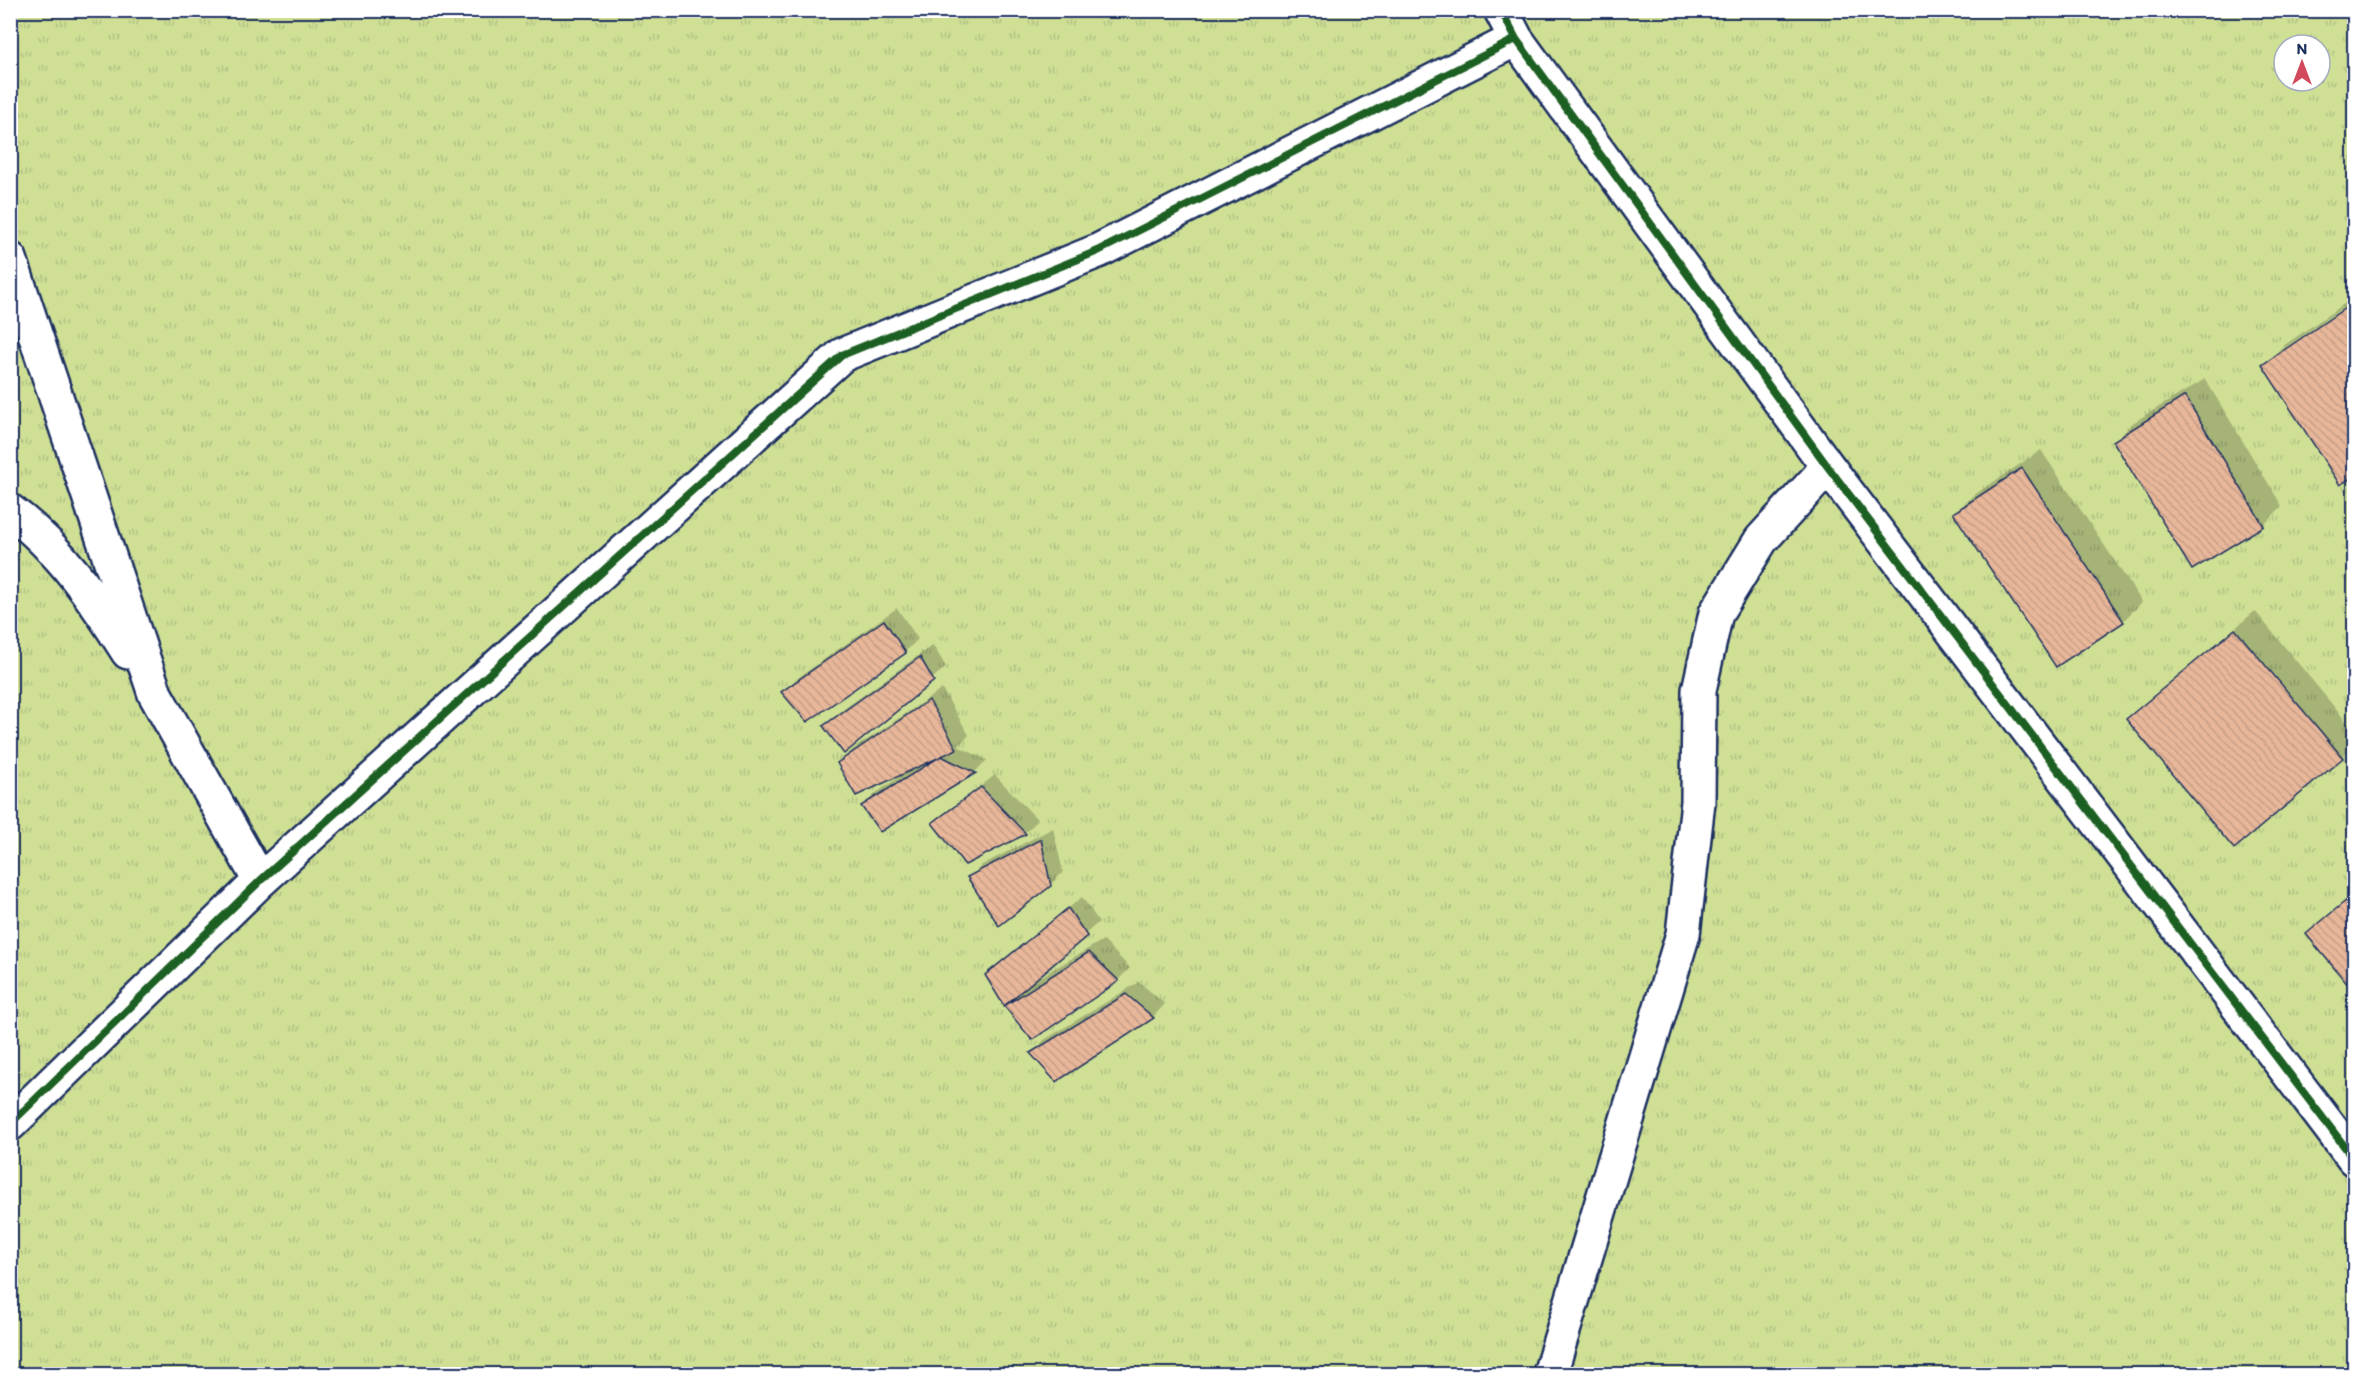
<svg xmlns="http://www.w3.org/2000/svg" width="2365" height="1385" font-family="Itim,sans-serif">
<style>
.grass{fill:url(#grass-tufts);stroke:#75887a;stroke-width:1.5;fill-rule:evenodd}
.shadow{fill:#0003}
.building{fill:url(#building-back-hatch);stroke:#1b2f5e;stroke-width:1.5}
.lines{fill:none;stroke-linecap:round;stroke-linejoin:round}
.minor-casing{stroke:#1b2f5e;stroke-width:38}
.minor{stroke:#fff;stroke-width:33}
.cycleway-casing{stroke:#fff;stroke-width:11}
.cycleway{stroke:#1b5e20;stroke-width:8}
</style>
<defs>
<pattern id="grass-tufts" width="24" height="20" patternUnits="userSpaceOnUse" patternTransform="scale(1.5)"><rect width="24" height="20" fill="#cfe095"/><path d="M3 7l-1-3M5 7V3M7 7l1-3M15 17l-1-3M17 17v-4M19 17l1-3" fill="none" stroke="#b1c083"/></pattern>
<pattern id="building-back-hatch" width="6" height="6" patternUnits="userSpaceOnUse" patternTransform="scale(1.5)"><rect width="6" height="6" fill="#e8b79a"/><path d="M-1 5l2 2M0 0l6 6M5-1l2 2" fill="none" stroke="#c69e87"/></pattern>
</defs>
<rect width="100%" height="100%" fill="#fff"/>
<filter id="ink" filterUnits="userSpaceOnUse"><feTurbulence type="fractalNoise" baseFrequency=".0167" numOctaves="2"/><feDisplacementMap in="SourceGraphic" scale="12" xChannelSelector="R" yChannelSelector="G"/><feConvolveMatrix kernelMatrix="1 2 1 2 8 2 1 2 1" color-interpolation-filters="sRGB"/></filter>
<g filter="url(#ink)">
<path class="grass" d="M10,11H2354V1374H11ZM2284,45H2320V81H2284Z"/>
<path class="shadow" d="M2354,297V300L2283,349V352L2354,304V474L2340,483L2264,365L2283,346Z
M2205,379L2282,506L2264,525L2193,568L2115,441L2134,422Z
M2041,450L2142,602L2123,621L1955,513L1974,495Z
M897,608L918,639L905,652L807,720L783,692L796,679Z
M2255,611L2354,731V745L2342,757L2128,720Z
M933,645L946,667L844,752L825,726L837,714Z
M942,689L969,735L958,746L987,760L975,772L881,830L863,806L876,793L912,768L839,763L852,750Z
M995,775L1038,820L1026,832L966,863L934,823Z
M1053,828L1063,872L1050,885L969,878L982,865Z
M2354,893V990L2308,935Z
M1082,897L1099,922L1025,986L1103,940L1130,968L1118,980L1032,1038L1005,1005L987,975Z
M1139,982L1165,1004L1153,1017L1056,1080L1032,1053L1044,1040Z"/>
<path class="building" d="M2354,302V476L2340,485L2262,365Z
M2185,396L2264,526L2192,570L2113,441Z
M2022,468L2124,622L2056,667L1953,513Z
M884,620L906,653L807,722L781,692Z
M2235,629L2343,758L2234,849L2126,719Z
M920,657L934,681L844,754L823,726Z
M929,700L957,749L856,796L837,763Z
M941,756L976,773L880,832L861,806Z
M981,787L1026,834L965,865L932,823Z
M1041,839L1051,886L999,926L967,877Z
M2354,894V992L2306,934Z
M1068,908L1087,936L1004,1006L985,975Z
M1089,952L1119,981L1032,1040L1004,1006Z
M1126,994L1154,1018L1056,1082L1030,1053Z"/>
<g class="lines">
<defs>
<path id="minor" d="M1501,10L1516,39L1828,467L2354,1159
M10,259L155,694L260,881
M10,511C59,547 96,601 128,652
M10,1124L260,881L842,355L1098,251L1516,39
M1550,1374L1683,934L1698,802L1699,690L1716,613L1761,540L1828,467"/>
</defs>
<use href="#minor" class="minor-casing"/>
<use href="#minor" class="minor"/>
<defs>
<path id="cycleway" d="M1501,10L1516,39L1828,467L2354,1159
M10,1124L260,881L842,355L1098,251L1516,39"/>
</defs>
<use href="#cycleway" class="cycleway-casing"/>
<use href="#cycleway" class="cycleway"/>
</g>
</g>
<rect width="2365" height="1385" fill="none" stroke="#fff" stroke-width="36"/>
<rect x="18" y="18" width="2329" height="1349" fill="none" stroke="#1b2f5e" stroke-width="2" filter="url(#ink)"/>
<g transform="translate(2302 63)"><circle r="28" fill="#ffffff" stroke="#a4acbf" stroke-width="1.5"/>
<path d="M0-4.5L10 22L0 15L-10 22Z" fill="#d1495b"/>
<text y="-9" font-size="16" font-weight="bold" text-anchor="middle" fill="#1b2f5e">N</text>
</g>
</svg>
